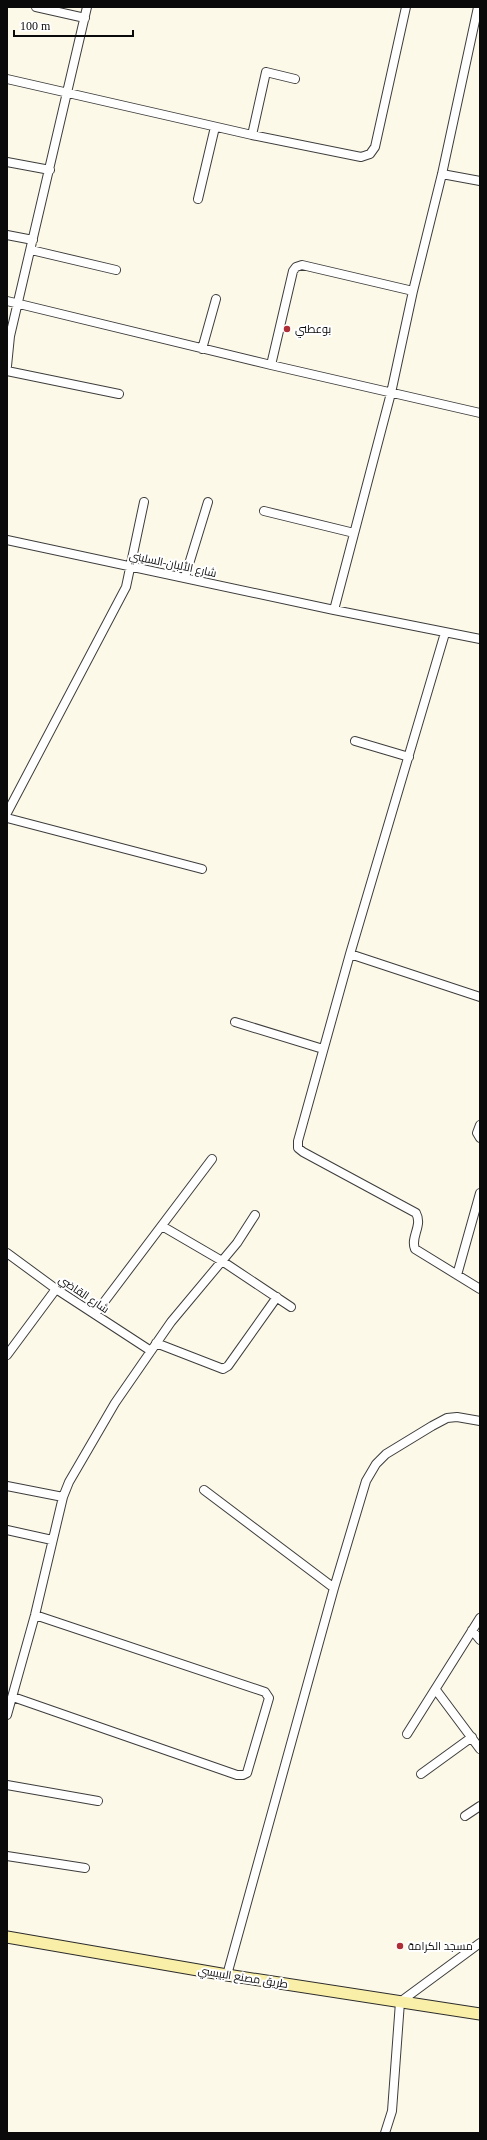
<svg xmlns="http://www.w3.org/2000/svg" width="487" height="2140" font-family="'Times New Roman',Cairo,serif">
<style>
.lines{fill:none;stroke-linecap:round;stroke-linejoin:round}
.street-casing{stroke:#3d3d3d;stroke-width:10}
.secondary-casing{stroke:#2c2c2c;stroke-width:13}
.street{stroke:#fff;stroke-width:8}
.secondary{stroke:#f9efa8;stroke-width:11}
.poi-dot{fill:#af2d35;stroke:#fff;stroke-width:1.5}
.labels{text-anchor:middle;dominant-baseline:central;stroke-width:4;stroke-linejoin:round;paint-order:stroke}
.poi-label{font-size:11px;fill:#0a0a0a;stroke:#fff;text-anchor:start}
.street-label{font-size:11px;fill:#0a0a0a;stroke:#fff}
</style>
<rect width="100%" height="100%" fill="#fdf9e8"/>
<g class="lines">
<defs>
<path id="street" d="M36,7L85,18
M478,7L442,174L413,291L391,393L334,610L480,639
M7,79L252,135L361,157L370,154L375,147L406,7
M252,135L266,72L295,79
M7,162L50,170
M442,174L480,181
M198,199L215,127
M7,235L33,240
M31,250L116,270
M7,301L271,365L480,413
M202,349L216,299
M271,365L293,271L296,267L302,265L413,291
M7,366L10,336L87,7
M7,371L119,394
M264,511L354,533
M7,540L334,610
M185,577L208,502
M445,633L350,954L298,1141V1148L303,1152L416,1213C423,1226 410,1237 415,1249L480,1289
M355,741L409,757
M7,813L126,587L144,502
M7,818L202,869
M350,954L480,997
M235,1022L323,1049
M480,1125L477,1133L480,1138
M162,1226L222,1261L291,1307
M7,1253L56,1289L151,1351
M457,1275L480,1193
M95,1314L212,1159
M156,1343L223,1369L228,1366L277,1297
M7,1355L56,1289
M7,1486L63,1497L35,1615L7,1715
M204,1490L334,1588
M63,1497L69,1482L115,1403L171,1322L237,1243L255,1215
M7,1530L52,1540
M472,1630L480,1640
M436,1690L480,1749
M13,1697L237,1775H243L247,1773L269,1698L265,1692L35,1615
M407,1734L480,1618
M421,1774L472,1737
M7,1785L98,1801
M465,1816L480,1806
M7,1856L85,1868
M227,1975L334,1588L366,1481L376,1464L386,1454L432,1426L447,1418L457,1417L480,1421
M385,2133L392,2111L400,2002L480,1943"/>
<path id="secondary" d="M7,1937L227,1975L480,2014"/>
</defs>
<use href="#street" class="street-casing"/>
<use href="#secondary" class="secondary-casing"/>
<use href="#street" class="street"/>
<use href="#secondary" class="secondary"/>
</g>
<g class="poi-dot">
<circle cx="287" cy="329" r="4"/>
<circle cx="400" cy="1946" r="4"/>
</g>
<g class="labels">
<g class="poi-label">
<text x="295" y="329">بوعطني</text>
<text x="408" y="1946">مسجد الكرامة</text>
</g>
<g class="street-label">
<text transform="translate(173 564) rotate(12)">شارع الألبان-السليني</text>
<text transform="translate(84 1294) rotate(34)">شارع القاضي</text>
<text transform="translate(243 1977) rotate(9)">طريق مصنع البيبسي</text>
</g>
</g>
<rect width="487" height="2140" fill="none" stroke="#0a0a0a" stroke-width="16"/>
<path d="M14 30v6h119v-6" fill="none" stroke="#0a0a0a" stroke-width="2"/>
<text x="20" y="30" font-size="12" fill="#0a0a0a" stroke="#ffffff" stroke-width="3" paint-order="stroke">100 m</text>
</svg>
